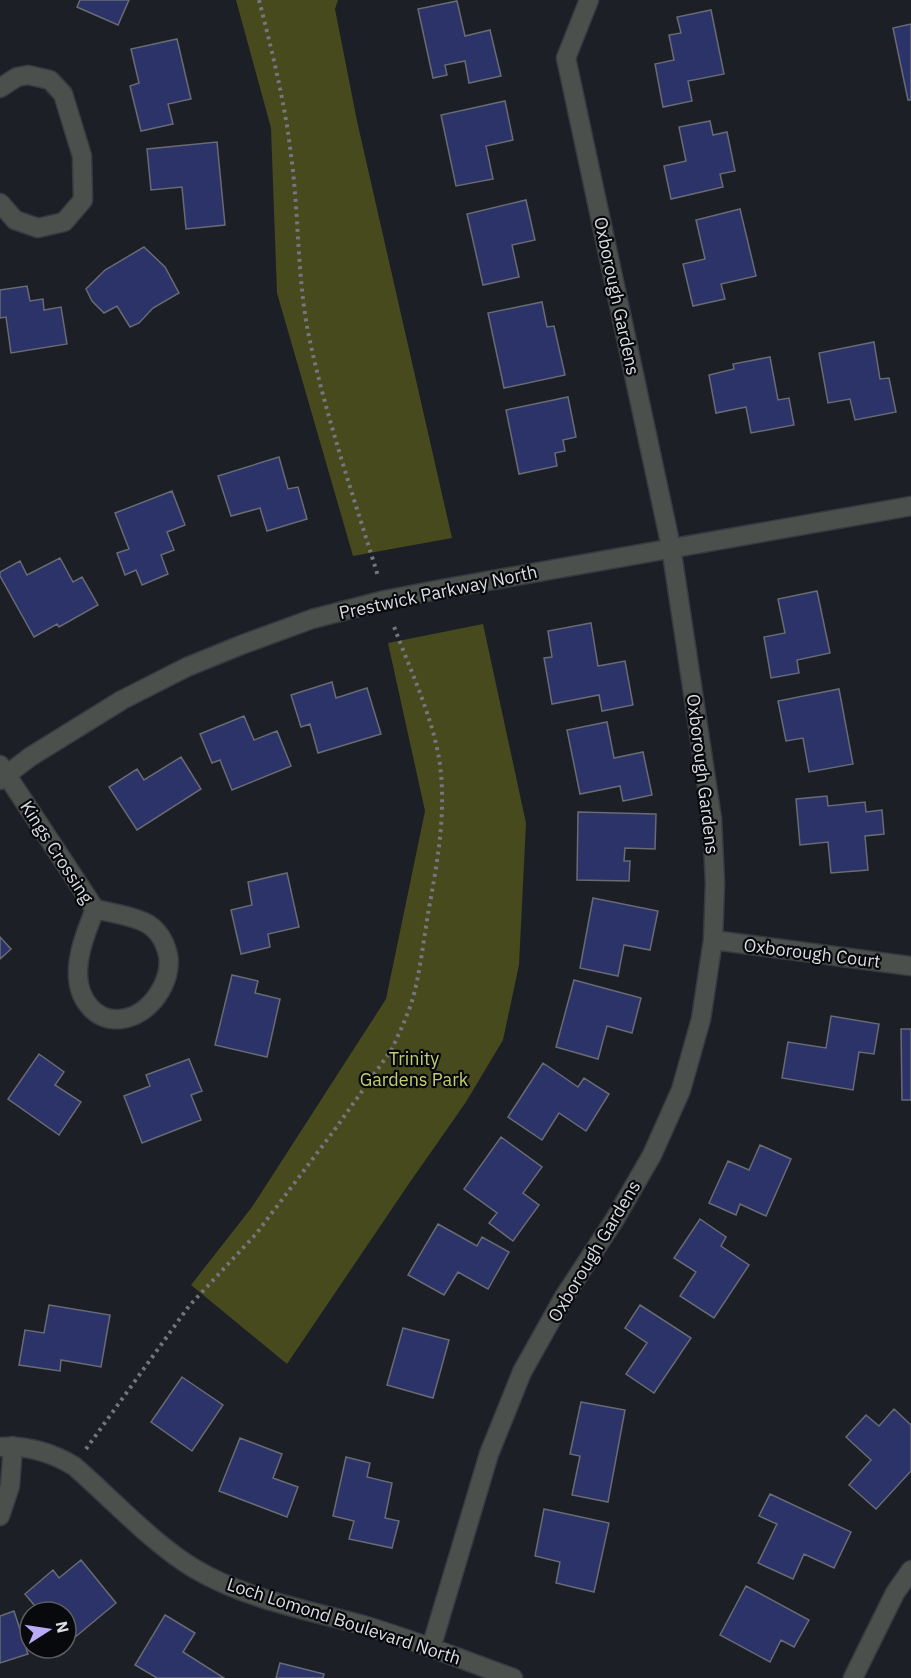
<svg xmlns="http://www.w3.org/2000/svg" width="911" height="1678" font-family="'IBM Plex Sans',sans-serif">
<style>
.green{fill:#464a1d}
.building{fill:#2b3368;stroke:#686b74;stroke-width:1.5}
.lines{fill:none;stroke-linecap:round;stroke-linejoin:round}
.minor-casing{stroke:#383a41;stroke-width:21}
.tertiary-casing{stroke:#383a41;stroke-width:21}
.path{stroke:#74767d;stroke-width:4;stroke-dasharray:3 4.5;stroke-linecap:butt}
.minor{stroke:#4c504d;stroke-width:18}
.tertiary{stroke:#4c504d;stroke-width:18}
.labels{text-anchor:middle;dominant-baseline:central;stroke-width:4.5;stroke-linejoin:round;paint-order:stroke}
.street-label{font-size:18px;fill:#dbdde2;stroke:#08090d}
.park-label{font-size:18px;fill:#c6cf6e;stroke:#08090d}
</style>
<rect width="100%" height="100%" fill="#1d1f27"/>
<path class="green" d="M236,0H338L335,9L357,121L452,538L353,556L277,293L271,128Z
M483,624L526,823L519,965L503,1040L466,1102L408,1185L287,1364L191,1285L252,1207L386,999L425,811L388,643Z"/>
<path class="building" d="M80,0H129L118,25L77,7Z
M457,1L465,36L490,30L501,76L469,83L465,61L445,65L447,75L433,78L418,9Z
M711,10L724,74L688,81L692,101L663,107L655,64L674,60L669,35L681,33L677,17Z
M911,24V100H908L893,28Z
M177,39L191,99L168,104L173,124L141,131L130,86L139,83L131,49Z
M505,101L513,140L486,146L493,179L456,186L441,115Z
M710,121L713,135L727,132L735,171L720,174L723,187L671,199L664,166L686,161L679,127Z
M217,142L225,225L186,229L182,187L151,190L147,149Z
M526,200L535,240L512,245L519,277L483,285L467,214Z
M740,209L756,276L721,284L725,299L693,306L683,264L705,259L696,220Z
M144,247L165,267L179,293L153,308L139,323L130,327L117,306L104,313L92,301L86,289L105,270Z
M27,286L30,301L43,299L44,310L61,307L67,344L11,353L6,317L0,318V290Z
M542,302L547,327L554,326L565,375L504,388L488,313Z
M874,342L880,379L889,378L896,412L855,420L850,399L828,403L819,353Z
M770,357L778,400L789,398L794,425L751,433L746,407L716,413L709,375L734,369L733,364Z
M568,397L576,437L563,440L565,451L555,453L557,466L519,474L506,410Z
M279,457L288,489L298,487L307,519L267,531L260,508L231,516L218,476Z
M172,491L185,525L167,532L174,550L161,555L168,574L142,585L136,570L125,575L117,553L129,549L115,513Z
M60,558L73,582L82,577L98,605L59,627L57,624L34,637L0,576V572L20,561L27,575Z
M817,591L830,653L797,660L799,673L771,678L764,637L785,633L778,599Z
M591,623L598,666L625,661L633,705L602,711L599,695L552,704L544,658L552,657L548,631Z
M332,682L336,698L367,688L381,734L318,753L310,724L301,727L291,695Z
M839,689L853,764L809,772L803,738L786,741L778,701Z
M244,716L254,740L277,731L291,766L232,790L220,760L212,763L200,734Z
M607,722L614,758L643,752L652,795L623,801L620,786L580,794L567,730Z
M181,757L201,789L137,830L109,787L137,769L144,780Z
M827,796L828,806L865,802L866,812L882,810L884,834L865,836L868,870L831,873L828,842L800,845L796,799Z
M578,812L656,814L655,849L625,848L624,861H630L629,881L577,880Z
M287,873L299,927L268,934L270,947L241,954L231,910L252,905L248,882Z
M593,898L658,911L650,950L624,945L618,976L580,968Z
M0,937L11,949L0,959Z
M232,975L258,981L255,993L280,999L267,1057L215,1045Z
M574,980L641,998L632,1033L607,1026L598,1059L556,1047Z
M831,1016L879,1024L874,1054L859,1052L853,1090L782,1078L788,1042L826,1048Z
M901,1029H911V1100H902Z
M39,1054L64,1072L55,1085L81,1102L59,1135L8,1099Z
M189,1059L202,1091L191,1095L201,1120L142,1143L124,1096L150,1086L146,1075Z
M543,1063L578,1087L584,1078L609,1094L586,1131L559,1113L542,1140L508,1117Z
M501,1137L542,1167L523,1193L539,1205L513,1241L489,1223L497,1213L464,1189Z
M760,1145L791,1159L766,1216L740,1204L736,1215L709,1203L728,1161L749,1170Z
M700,1219L726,1237L721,1246L749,1265L714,1318L680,1296L696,1272L674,1258Z
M438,1224L477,1246L482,1237L509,1252L488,1289L458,1272L444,1295L408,1275Z
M49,1305L110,1315L101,1367L61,1360L60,1371L19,1365L25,1330L44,1333Z
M640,1305L691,1338L654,1393L626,1374L647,1343L625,1328Z
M403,1328L449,1340L433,1398L387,1385Z
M182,1377L223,1405L192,1451L151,1422Z
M581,1402L625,1410L608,1502L572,1495L580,1456L570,1454Z
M894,1409L911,1425V1471L876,1509L849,1485L871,1460L846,1437L866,1415L879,1426Z
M240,1438L282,1454L273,1478L298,1487L287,1517L219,1491Z
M346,1457L370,1463L367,1477L392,1483L385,1518L399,1521L392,1548L349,1539L354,1521L333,1516Z
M770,1494L851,1532L834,1568L804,1554L793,1579L758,1563L777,1524L759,1516Z
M544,1509L609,1523L594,1592L556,1583L560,1562L535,1556Z
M81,1560L116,1603L74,1638L66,1629V1612H40L25,1594L53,1570L59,1578Z
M746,1586L809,1620L794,1647L781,1640L770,1662L720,1635Z
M14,1611L28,1654L0,1663V1616Z
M165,1615L195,1633L183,1652L224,1678H157L135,1665Z
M280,1663L324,1674L323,1678H276Z"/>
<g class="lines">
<defs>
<path id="minor" d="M0,88L17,77L28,75L50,80L63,94L82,156L83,200L64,222L38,228L15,220L0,203
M0,765L95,909
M95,909C111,913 129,915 144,922C157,928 165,941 168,955C173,981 150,1016 121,1019C95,1022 79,999 78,976C77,953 87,930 95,909Z
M713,940L911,966
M0,1447C28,1445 51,1452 74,1466C112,1499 153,1544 195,1569C246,1599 307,1610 363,1625C414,1640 463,1660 513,1678
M0,1516L10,1486L13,1446
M431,1648L489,1454L522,1372L564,1297L615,1219L652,1155L681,1090L701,1019L713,940L715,883L712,819L671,547L566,58L589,0
M853,1678L895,1593L911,1570"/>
<path id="tertiary" d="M0,780L30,757L122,700L187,667L241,645L312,619L385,600L442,589L911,506"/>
</defs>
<use href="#minor" class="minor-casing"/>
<use href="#tertiary" class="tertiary-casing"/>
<path class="path" d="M259,0C272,51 285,103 291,155C299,214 297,274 308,332C325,414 353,495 378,576
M86,1449L189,1306L256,1234L333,1132L392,1049C400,1031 409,1013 414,994C421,966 424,937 429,908C438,859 447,808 439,758C431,713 409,667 393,624"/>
<use href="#minor" class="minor"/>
<use href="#tertiary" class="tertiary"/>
</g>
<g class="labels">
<g class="street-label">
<text transform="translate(617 296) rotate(78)">Oxborough Gardens</text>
<text transform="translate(438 592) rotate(-12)">Prestwick Parkway North</text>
<text transform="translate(703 774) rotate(83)">Oxborough Gardens</text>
<text transform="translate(57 852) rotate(57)">Kings Crossing</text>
<text transform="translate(812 953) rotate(7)">Oxborough Court</text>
<text transform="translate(594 1251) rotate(-59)">Oxborough Gardens</text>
<text transform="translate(344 1621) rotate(18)">Loch Lomond Boulevard North</text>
</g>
<g class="park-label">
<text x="414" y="1058">Trinity<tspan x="414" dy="21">Gardens Park</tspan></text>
</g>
</g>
<g transform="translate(48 1630) rotate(78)"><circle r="28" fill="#08090d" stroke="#5c5e62" stroke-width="1.5"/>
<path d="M0-4.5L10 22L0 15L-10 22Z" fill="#bbaaf6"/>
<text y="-9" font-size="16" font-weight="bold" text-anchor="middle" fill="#dbdde2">N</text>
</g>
</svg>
